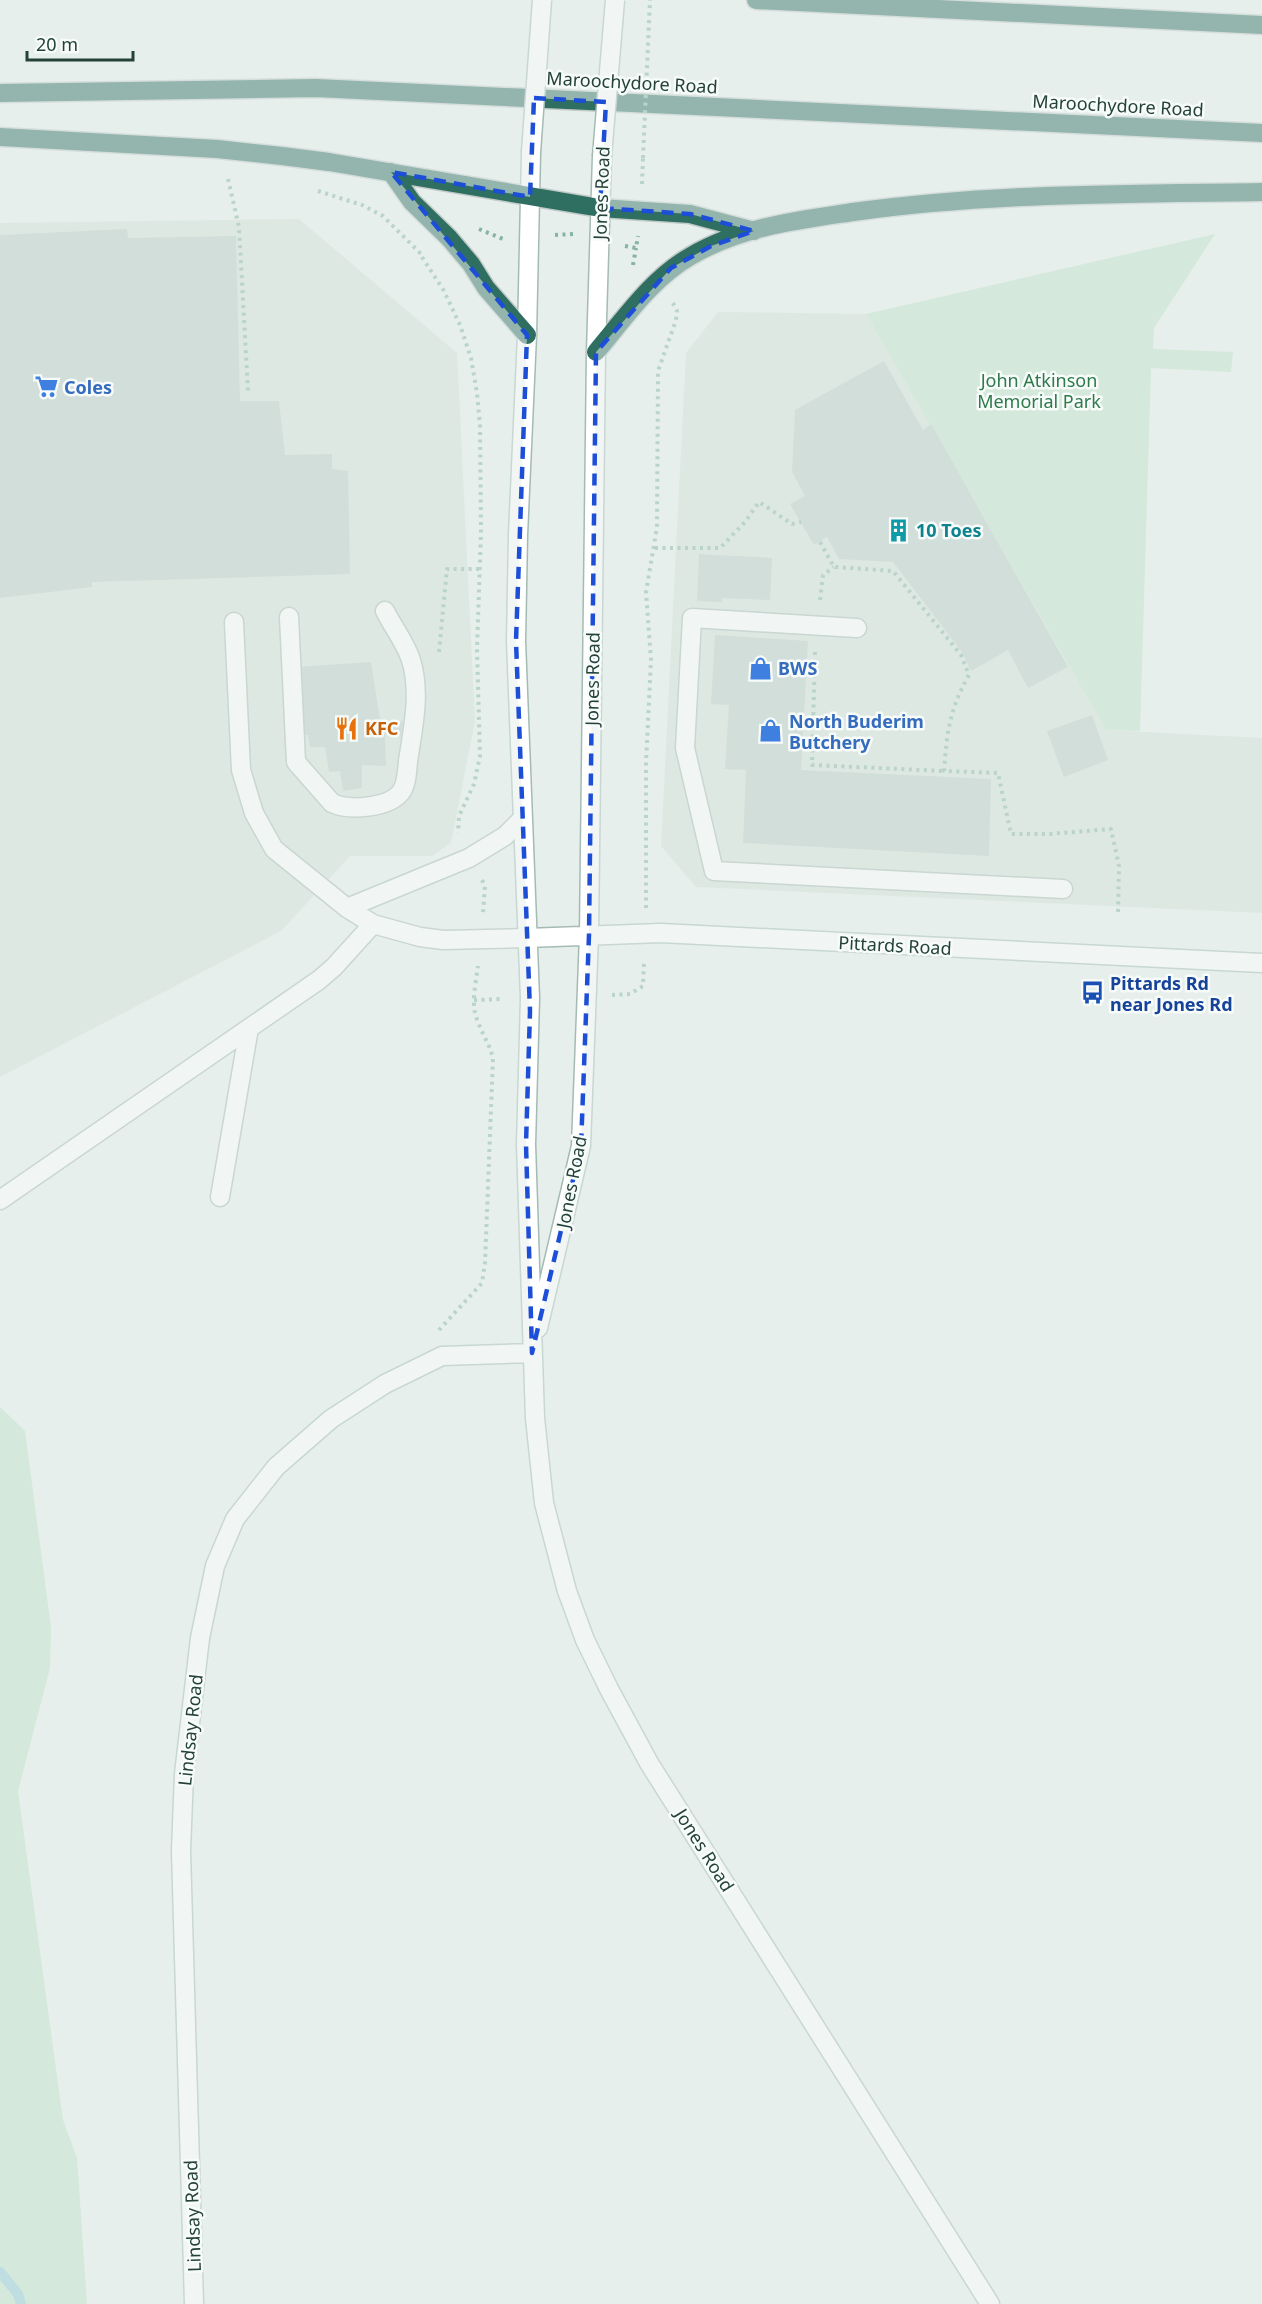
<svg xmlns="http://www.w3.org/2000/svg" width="1262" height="2304" font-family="'Noto Sans',sans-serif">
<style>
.built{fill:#d4dfda}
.green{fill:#bfe0c8}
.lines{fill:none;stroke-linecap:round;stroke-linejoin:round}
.stream{stroke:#8ec9d4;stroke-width:10}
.building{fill:#bbcac4}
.lane-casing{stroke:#a8b8b2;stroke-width:21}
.secondary-casing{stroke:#a4bbb3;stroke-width:21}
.highway-casing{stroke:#c2cac8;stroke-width:21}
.path{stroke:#86b3a5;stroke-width:4;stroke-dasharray:3 4.5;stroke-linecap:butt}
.lane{stroke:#fff;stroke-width:18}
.secondary{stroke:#fff;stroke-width:18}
.highway{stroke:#2f6f62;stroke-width:18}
.secondary-bridge-casing{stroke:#a4bbb3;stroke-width:21;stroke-linecap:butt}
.path-bridge{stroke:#86b3a5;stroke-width:4;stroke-dasharray:3 4.5;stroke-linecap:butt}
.secondary-bridge{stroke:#fff;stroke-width:18}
.marked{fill:none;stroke:#1d4ed8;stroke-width:4.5;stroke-dasharray:12 8;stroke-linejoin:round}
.labels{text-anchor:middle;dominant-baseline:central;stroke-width:5;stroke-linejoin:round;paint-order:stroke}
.street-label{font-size:18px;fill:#24423a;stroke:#f7fbf9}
.park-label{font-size:18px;fill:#2d7a4b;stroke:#f7fbf9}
.shop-label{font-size:18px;font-weight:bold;fill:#366cbe;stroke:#f7fbf9;text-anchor:start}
.culture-label{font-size:18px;font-weight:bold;fill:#0d838f;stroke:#f7fbf9;text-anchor:start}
.food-label{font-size:18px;font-weight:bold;fill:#c56008;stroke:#f7fbf9;text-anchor:start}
.transit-label{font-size:18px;font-weight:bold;fill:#164399;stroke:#f7fbf9;text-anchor:start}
</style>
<rect width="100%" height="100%" fill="#e6efeb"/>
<path class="built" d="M299,219L457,353L475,721L451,843L432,856H350L281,931L0,1077V223Z
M718,312L866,314L1106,730L1262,738V913L696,887L661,846L686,353Z"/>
<path class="green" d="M1215,234L1154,328L1153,349L1233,352L1231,372L1151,368L1140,731L1106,730L866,314Z
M0,1407L25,1431L51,1628L50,1668L18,1791L63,2120L77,2158L87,2304H0Z"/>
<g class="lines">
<path class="stream" d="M0,2272L18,2294L21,2304"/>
</g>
<path class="building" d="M127,229L128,238L236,236L240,401H279L285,455L332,454V469L348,471L350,574L92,582V587L0,598V235Z
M884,361L923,430L931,424L1068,667L1028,688L1008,650L971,671L962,652L893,562L839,559L827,537L814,545L790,504L805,496L792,472L795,410Z
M699,554L772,558L770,600L722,598V602L697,601Z
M715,635L808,641L801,770L991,779L989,856L743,843L746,770L725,769L729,705L711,704Z
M371,662L380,719L403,721L401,737L385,734L386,766L362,765V788L343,791L340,771L329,772L325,747H310L308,735H291L297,667Z
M1092,715L1108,760L1064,777L1047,731Z"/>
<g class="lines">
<defs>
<path id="lane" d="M289,617L296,762L332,803C349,811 389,808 401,792C407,784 407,771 408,761C413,728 421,693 411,660C406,644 393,627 385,611
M234,622L241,770L254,813L274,849L347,908L373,924L420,937L443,940L527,938
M857,628L692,618L685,748L714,871L1063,889
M347,908L469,858L505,836L522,819
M220,1197L249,1028
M0,1200L319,980L334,967L373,924"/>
<path id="secondary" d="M531,152L527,335L518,535L516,641L530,998L526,1144L535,1418L544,1503L567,1591L585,1640L609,1689L649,1763L990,2304
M527,938L661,933L1262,963
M538,1328L581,1146L589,935L596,352L602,156
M194,2304L181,1851L184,1774L200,1638L215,1566L235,1519L276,1467L331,1419L385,1384L442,1356L532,1353"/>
<path id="highway" d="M756,0L1262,25
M0,93L316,88L1262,133
M0,137L217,149L282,156L329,162L600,208L690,214L754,231
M391,172L412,202L449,238L471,264L486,288L527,335
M596,352C625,318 652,278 691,256C740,227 799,220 853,212C989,193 1125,194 1262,192"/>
</defs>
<use href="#lane" class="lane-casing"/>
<use href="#secondary" class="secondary-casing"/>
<use href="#highway" class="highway-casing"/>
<path class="path" d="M228,179L239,227L248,391
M642,184L643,158
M318,191L362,205L383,216L423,256
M479,229L503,239
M555,235L574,234
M625,246L636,248L638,236
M422,257L444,291L460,325L471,358L477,393L480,426L481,531L477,649L480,756L474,784L459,816L458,833
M633,265L636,248
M820,542L834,567L893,571L961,655L969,675C949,710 947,733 944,771L998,773L1011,834H1049L1111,829L1119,866L1118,914
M655,548H720L745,522L759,502L792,524L801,522
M820,600L823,575L834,567
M439,652L447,569H479
M815,652L812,765L944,771
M482,880L485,886L483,913
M646,908V763L651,660L646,592L657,527L658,371L676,320L677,311L673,303
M612,995L630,994L643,986L644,961
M474,1000L503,999
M439,1330L482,1283L485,1263L493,1058C489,1042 479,1029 475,1013C472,999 476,981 478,966"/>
<use href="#lane" class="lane"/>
<use href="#secondary" class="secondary"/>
<use href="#highway" class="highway"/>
<defs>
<path id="secondary-bridge" d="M531,152L542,0
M602,156L615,0"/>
</defs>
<use href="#secondary-bridge" class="secondary-bridge-casing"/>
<path class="path-bridge" d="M643,158L650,0"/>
<use href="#secondary-bridge" class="secondary-bridge"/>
</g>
<path d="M0 0H1262V2304H0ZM534,98L606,102L600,208L690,214L754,231L711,246L671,268L596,352L589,935L581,1146L532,1353L526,1144L530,1011L516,641L527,335L391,172L530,197Z" fill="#e6efeb" fill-opacity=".55" fill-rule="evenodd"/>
<path class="marked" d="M534,98L606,102L600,208L690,214L754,231L711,246L671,268L596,352L589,935L581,1146L532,1353L526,1144L530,1011L516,641L527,335L391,172L530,197Z"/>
<defs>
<symbol id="supermarket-bare" viewBox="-9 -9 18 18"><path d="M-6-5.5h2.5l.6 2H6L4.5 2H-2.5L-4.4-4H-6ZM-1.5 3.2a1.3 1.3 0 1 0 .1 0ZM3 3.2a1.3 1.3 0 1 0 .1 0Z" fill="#3f7fe0" stroke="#f7fbf9" stroke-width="2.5" paint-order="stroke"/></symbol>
<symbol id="building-bare" viewBox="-9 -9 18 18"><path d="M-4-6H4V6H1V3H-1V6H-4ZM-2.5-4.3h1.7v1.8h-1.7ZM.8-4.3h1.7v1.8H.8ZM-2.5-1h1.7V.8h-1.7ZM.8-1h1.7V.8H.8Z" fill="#0f9aa8" stroke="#f7fbf9" stroke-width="2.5" paint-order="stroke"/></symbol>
<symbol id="shop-bare" viewBox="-9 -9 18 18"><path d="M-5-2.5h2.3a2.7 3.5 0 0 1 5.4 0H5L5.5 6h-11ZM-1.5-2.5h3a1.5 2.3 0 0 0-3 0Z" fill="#3f7fe0" stroke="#f7fbf9" stroke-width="2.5" paint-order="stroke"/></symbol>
<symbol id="restaurant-bare" viewBox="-9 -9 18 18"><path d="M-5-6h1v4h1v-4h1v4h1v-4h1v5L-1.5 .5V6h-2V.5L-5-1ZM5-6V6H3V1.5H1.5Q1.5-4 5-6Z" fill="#e8710a" stroke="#f7fbf9" stroke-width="2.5" paint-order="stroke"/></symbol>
<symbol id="bus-bare" viewBox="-9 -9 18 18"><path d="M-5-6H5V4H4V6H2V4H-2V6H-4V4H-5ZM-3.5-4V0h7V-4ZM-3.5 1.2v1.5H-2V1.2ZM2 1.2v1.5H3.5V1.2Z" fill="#1a4fb4" stroke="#f7fbf9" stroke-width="2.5" paint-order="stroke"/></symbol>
</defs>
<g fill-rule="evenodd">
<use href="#supermarket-bare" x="30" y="370" width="33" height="33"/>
<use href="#building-bare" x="882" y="514" width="33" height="33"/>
<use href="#shop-bare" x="744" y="652" width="33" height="33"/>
<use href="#restaurant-bare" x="330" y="712" width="33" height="33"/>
<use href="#shop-bare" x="754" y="714" width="33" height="33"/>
<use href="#bus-bare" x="1076" y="976" width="33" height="33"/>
</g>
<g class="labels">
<g class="street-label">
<text transform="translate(632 82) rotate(3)">Maroochydore Road</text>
<text transform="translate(1118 105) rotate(3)">Maroochydore Road</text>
<text transform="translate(601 193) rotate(-88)">Jones Road</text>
<text transform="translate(592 679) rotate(-89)">Jones Road</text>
<text transform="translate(895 945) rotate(3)">Pittards Road</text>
<text transform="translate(571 1182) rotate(-79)">Jones Road</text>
<text transform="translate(190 1730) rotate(-84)">Lindsay Road</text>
<text transform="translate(705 1850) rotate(58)">Jones Road</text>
<text transform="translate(192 2216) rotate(-92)">Lindsay Road</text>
</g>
<g class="park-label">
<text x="1039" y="380">John Atkinson<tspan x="1039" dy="21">Memorial Park</tspan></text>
</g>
<g class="shop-label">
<text x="64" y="387">Coles</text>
<text x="778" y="668">BWS</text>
<text x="789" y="721">North Buderim<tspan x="789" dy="21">Butchery</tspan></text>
</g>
<g class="culture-label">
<text x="916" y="530">10 Toes</text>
</g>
<g class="food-label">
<text x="365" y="728">KFC</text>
</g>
<g class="transit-label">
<text x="1110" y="983">Pittards Rd<tspan x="1110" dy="21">near Jones Rd</tspan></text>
</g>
</g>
<path d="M27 51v9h106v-9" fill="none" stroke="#24423a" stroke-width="3"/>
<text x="36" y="51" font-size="18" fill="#24423a" stroke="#f7fbf9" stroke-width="4.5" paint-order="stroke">20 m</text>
</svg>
